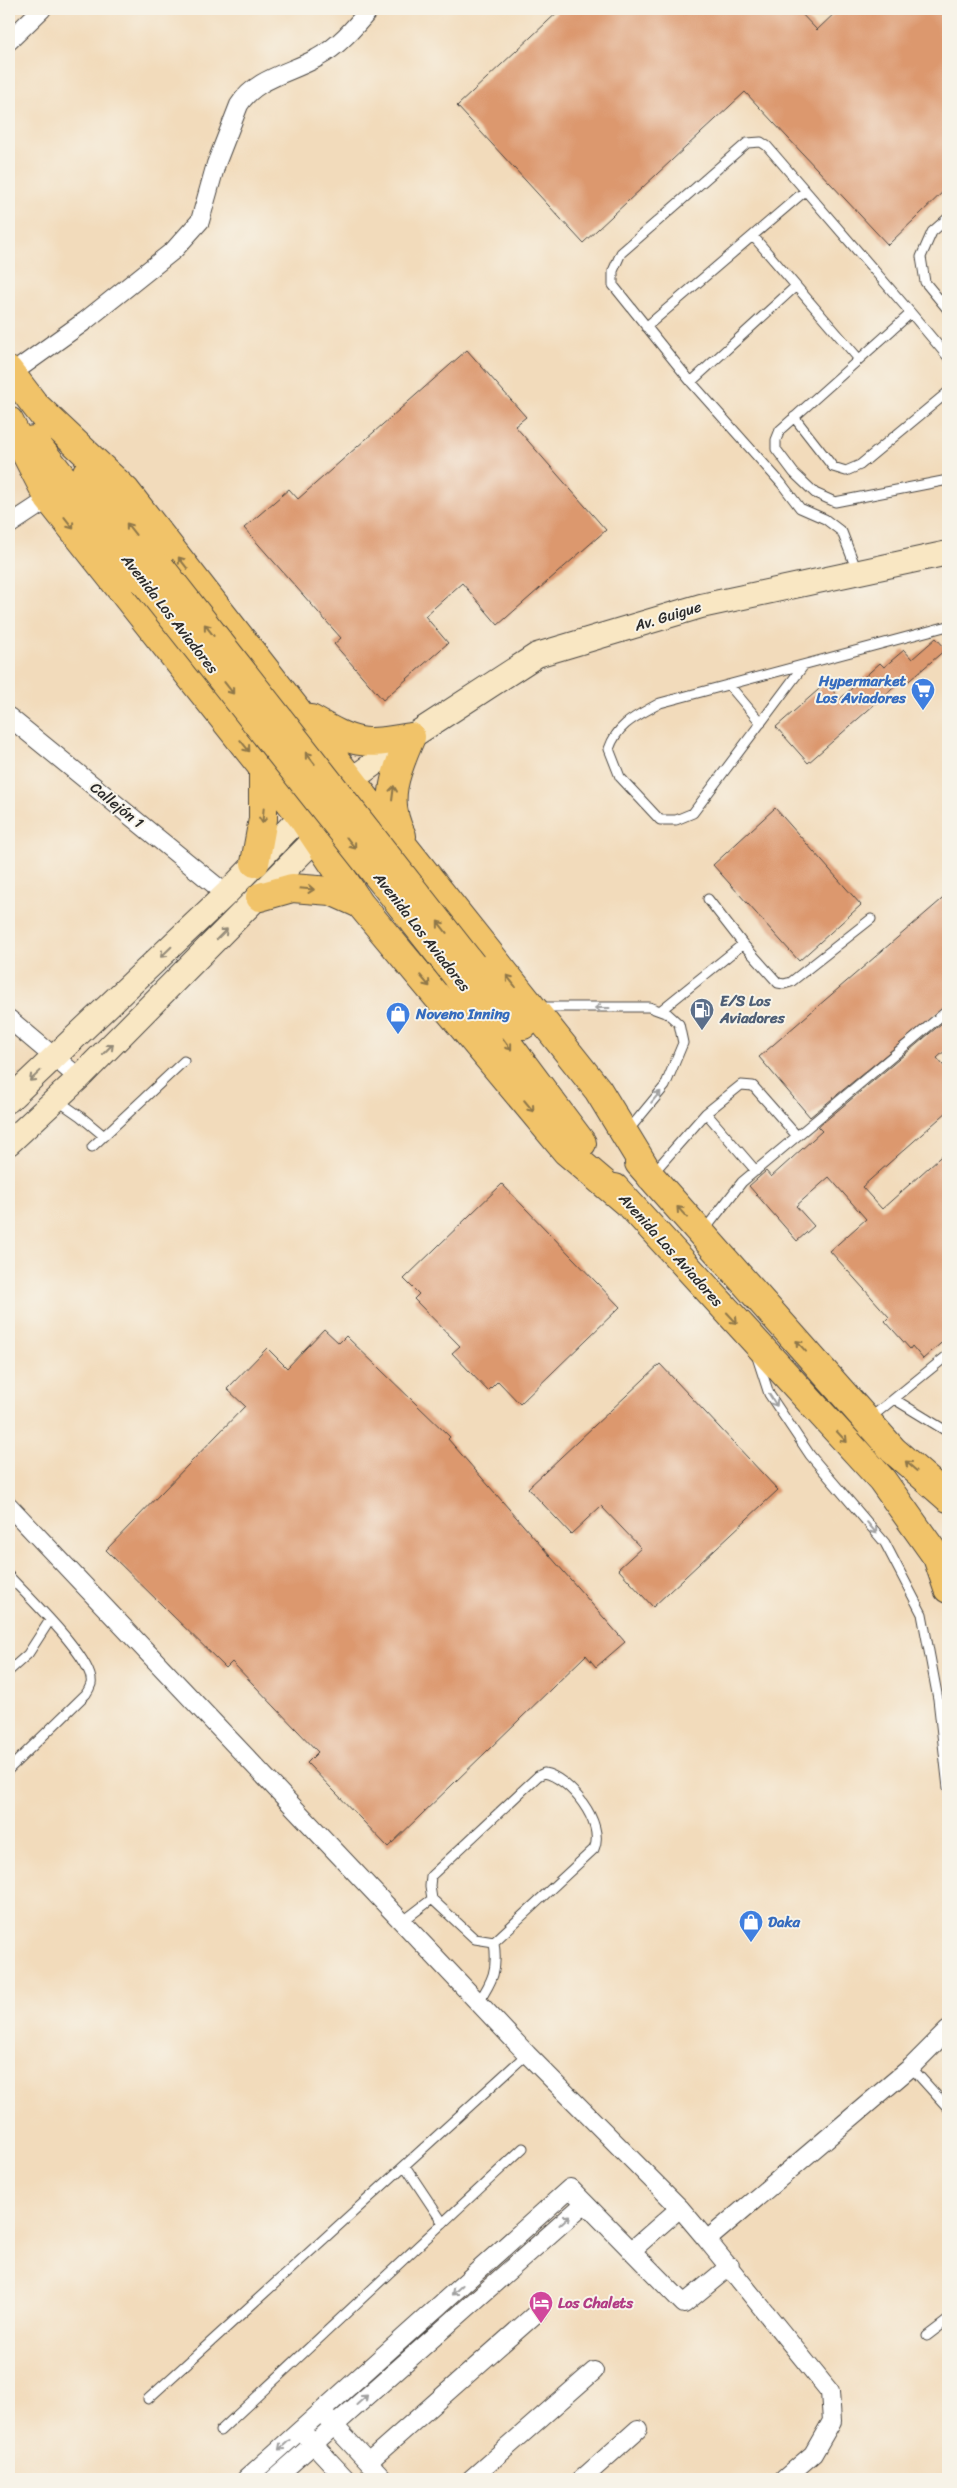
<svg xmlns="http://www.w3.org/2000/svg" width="957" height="2488" font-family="Sriracha,sans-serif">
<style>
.building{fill:#dc986e}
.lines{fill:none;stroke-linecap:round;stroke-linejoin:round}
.lane-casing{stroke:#494541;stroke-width:11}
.street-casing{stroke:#494541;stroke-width:20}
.secondary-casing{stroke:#494541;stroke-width:26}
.primary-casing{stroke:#494541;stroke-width:30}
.lane{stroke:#fff;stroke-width:9}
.street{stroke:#fff;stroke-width:18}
.secondary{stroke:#f9e7c3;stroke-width:24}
.primary{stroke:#f1c369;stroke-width:28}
.primary-bridge-casing{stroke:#494541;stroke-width:30;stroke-linecap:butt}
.primary-bridge{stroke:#f1c369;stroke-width:28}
.oneway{stroke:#8e774a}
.oneway2{stroke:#928977}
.oneway3{stroke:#a0a0a0}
.labels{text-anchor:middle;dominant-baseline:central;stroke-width:4;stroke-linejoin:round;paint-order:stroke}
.street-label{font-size:15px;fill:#2b2b2b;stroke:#f7f3e8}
.shop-label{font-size:15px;font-weight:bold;fill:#366cbe;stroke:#f7f3e8;text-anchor:start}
.service-label{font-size:15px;font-weight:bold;fill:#4e5e75;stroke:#f7f3e8;text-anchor:start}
.hotel-label{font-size:15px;font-weight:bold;fill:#b23c85;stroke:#f7f3e8;text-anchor:start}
</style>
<rect width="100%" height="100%" fill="#f7f3e8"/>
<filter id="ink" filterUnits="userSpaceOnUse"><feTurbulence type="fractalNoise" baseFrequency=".02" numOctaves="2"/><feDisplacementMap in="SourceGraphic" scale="10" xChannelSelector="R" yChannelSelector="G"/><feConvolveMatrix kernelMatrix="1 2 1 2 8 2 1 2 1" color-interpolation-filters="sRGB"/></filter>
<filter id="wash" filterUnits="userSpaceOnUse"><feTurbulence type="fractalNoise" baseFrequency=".0096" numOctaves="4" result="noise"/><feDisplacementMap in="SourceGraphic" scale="20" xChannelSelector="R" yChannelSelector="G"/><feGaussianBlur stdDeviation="1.12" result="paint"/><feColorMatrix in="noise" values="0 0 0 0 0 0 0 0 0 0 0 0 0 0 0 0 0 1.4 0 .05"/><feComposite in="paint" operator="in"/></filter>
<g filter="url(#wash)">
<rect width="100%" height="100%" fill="#f2dbbb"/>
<g id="blocks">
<path class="building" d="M561,9H797L817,30L839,9H948V187L888,245L745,92L583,243L457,106Z
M467,350L526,417L515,426L606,530L498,625L462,583L425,616L448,643L383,700L334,644L341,638L244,528L289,489L298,499Z
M936,638L946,649L903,686L900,682L808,763L776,727L826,683L840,699L880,663L884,667L904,650L912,659Z
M775,808L861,905L799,961L713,865Z
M948,894V1004L810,1117L759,1057Z
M948,1018V1048L937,1058L948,1071V1111L862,1187L882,1209L948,1150V1337L923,1359L912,1346L910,1349L885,1321L889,1317L830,1251L866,1219L829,1177L796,1206L814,1226L797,1241L749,1186L766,1171L771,1177L822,1131L818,1127Z
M502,1184L620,1307L520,1404L498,1381L488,1391L452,1353L460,1346L414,1299L419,1294L404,1279Z
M324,1329L339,1343L346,1336L450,1437L448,1439L625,1642L596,1667L586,1655L388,1847L307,1763L318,1752L232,1662L226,1668L106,1550L245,1406L227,1389L267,1348L287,1368Z
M660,1364L778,1490L653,1607L618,1569L641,1548L601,1506L571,1534L528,1488Z"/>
</g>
</g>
<g filter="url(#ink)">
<use href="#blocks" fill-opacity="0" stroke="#494541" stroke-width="1"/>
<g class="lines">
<defs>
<path id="lane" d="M948,218L932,232L921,257L925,282L948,310
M753,236L858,358
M911,313L948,357
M646,327L805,191
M691,382L796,286
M794,417L833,467L846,471L860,465L948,392
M857,571L842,532L825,519L800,508L781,483L691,382L613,285V271L621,253L747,143L761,142L767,146L911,313L780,430L776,440V449L794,473L815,493L835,502L948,480
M804,665L693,813L676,820H660L620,777L609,749C618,723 637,716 660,703L948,626
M729,685L761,723
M708,899L743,944
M538,1007H649L668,1014L679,1024L683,1043L665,1086L627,1132
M660,1011L743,944L778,983L784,984L791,982L871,919
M57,1100L80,1116L104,1136
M92,1147L184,1061
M756,1171L706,1113L741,1085L753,1086L797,1136
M653,1173L706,1113
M703,1232L742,1182L948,1010
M757,1357L769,1394L810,1455L885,1543L922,1614L938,1699L948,1788
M894,1399L948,1432
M869,1419L948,1355
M9,1576C26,1595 96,1661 91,1684C90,1687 88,1691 86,1694L9,1769
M9,1671L28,1654L50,1620
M544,1773C569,1777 606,1824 594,1849L494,1942L475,1939L432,1899L430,1886L431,1876L538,1776Z
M402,1922L432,1899
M478,2003C493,1980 498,1970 494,1942
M911,2067L948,2108
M405,2166L443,2223
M927,2336L948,2320
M148,2399L527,2054
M220,2431L523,2148"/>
<path id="street" d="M9,41L42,9
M11,374L85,321L174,250L200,221L216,164L239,105C256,78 290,73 317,58C338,47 355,27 370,9
M9,525L56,494
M9,717L226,894
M9,1019L79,1078
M9,1506L527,2054L680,2208L707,2240L911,2067L948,2030
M707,2240L830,2392L832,2421L813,2454L784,2479
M631,2251L680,2208
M327,2418L384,2479
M306,2436L346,2479
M368,2462L540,2310
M246,2479L570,2188L684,2304L730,2266
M274,2479L584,2204
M471,2479L594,2371
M582,2479L638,2429"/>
<path id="secondary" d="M9,1100L226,894L301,816L411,737L537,655L701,606L948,553
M9,1143L79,1078L328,826"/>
<path id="primary" d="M9,371L48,422
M38,408L126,491L363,795L598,1090L651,1177
M9,421L49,499L301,816L360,904L566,1151L626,1202
M33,440L144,581
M87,472L161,568
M311,719C355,744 360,746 411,737
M402,836C383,801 396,771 411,737
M255,863L263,819V769
M260,897L292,888L331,891L360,904
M472,965L523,1025
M457,976L582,1143
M639,1163L893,1450L948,1498
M615,1188L882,1480L937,1557L948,1589"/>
</defs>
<use href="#lane" class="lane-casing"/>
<use href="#street" class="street-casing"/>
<use href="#secondary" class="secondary-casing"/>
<use href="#primary" class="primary-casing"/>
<use href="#lane" class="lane"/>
<use href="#street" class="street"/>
<use href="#secondary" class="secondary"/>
<use href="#primary" class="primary"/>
<defs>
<path id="primary-bridge" d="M161,568L472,965
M144,581L457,976"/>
</defs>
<use href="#primary-bridge" class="primary-bridge-casing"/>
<use href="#primary-bridge" class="primary-bridge"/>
</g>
<defs><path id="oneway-shaft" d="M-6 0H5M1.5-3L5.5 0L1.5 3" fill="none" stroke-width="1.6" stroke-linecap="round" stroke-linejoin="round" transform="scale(1.25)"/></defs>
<g class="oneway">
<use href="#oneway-shaft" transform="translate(69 523) rotate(52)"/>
<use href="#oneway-shaft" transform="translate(131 529) rotate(-128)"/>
<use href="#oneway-shaft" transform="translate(183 563) rotate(-128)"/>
<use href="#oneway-shaft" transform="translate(209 630) rotate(-128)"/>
<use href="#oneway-shaft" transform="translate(229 688) rotate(52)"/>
<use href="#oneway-shaft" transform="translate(245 746) rotate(51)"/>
<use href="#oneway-shaft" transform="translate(310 758) rotate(-128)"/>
<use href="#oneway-shaft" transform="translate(393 793) rotate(-83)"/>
<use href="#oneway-shaft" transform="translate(263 816) rotate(95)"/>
<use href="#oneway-shaft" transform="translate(351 843) rotate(52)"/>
<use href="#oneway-shaft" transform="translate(307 889) rotate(5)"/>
<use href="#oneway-shaft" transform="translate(442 927) rotate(-128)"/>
<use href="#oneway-shaft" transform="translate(425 981) rotate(50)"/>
<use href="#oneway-shaft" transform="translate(511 981) rotate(-128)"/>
<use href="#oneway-shaft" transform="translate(507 1044) rotate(53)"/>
<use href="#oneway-shaft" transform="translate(529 1106) rotate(50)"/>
<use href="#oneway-shaft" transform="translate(682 1212) rotate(-132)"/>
<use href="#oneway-shaft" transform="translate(732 1318) rotate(47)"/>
<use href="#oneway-shaft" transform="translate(801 1346) rotate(-132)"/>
<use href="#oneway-shaft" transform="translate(842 1437) rotate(47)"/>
<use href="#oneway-shaft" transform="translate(911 1466) rotate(-139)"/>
</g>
<g class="oneway2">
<use href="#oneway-shaft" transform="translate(222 934) rotate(-45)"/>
<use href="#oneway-shaft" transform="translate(166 952) rotate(136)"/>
<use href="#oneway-shaft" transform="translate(108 1049) rotate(-45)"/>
<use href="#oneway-shaft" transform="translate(35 1076) rotate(137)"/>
</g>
<g class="oneway3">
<use href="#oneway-shaft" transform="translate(602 1008) rotate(-180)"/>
<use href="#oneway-shaft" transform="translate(656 1097) rotate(-50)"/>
<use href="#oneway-shaft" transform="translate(773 1400) rotate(57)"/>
<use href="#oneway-shaft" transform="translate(872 1528) rotate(50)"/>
<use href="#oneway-shaft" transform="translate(565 2220) rotate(-42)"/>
<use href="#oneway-shaft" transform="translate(457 2290) rotate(138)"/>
<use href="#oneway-shaft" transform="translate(362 2400) rotate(-42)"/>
<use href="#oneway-shaft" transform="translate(284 2445) rotate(138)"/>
</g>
</g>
<defs>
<symbol id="supermarket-pin" viewBox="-11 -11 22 30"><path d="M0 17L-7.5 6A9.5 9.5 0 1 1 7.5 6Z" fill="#3f7fe0" stroke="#f7f3e8"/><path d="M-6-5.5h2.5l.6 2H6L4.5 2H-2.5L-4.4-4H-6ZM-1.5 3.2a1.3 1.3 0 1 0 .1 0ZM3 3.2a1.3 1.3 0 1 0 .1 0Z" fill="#fff"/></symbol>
<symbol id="fuel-pin" viewBox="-11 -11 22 30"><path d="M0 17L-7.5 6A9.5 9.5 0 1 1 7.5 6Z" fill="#5c6f8a" stroke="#f7f3e8"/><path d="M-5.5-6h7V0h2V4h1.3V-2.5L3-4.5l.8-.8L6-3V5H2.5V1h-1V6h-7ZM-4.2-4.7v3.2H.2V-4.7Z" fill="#fff"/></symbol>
<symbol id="shop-pin" viewBox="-11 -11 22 30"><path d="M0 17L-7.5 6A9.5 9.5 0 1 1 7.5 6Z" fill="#3f7fe0" stroke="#f7f3e8"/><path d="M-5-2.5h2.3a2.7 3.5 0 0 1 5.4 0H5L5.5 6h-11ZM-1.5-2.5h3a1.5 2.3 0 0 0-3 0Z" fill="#fff"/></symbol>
<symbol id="hotel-pin" viewBox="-11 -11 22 30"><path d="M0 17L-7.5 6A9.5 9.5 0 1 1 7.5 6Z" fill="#d1479c" stroke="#f7f3e8"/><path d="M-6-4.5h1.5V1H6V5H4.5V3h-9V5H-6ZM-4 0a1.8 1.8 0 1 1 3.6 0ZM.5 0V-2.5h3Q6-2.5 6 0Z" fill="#fff"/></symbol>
</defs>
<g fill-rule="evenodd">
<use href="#supermarket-pin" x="909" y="676" width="28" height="38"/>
<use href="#fuel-pin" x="688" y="996" width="28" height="38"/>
<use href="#shop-pin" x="384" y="1000" width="28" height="38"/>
<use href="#shop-pin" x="737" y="1908" width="28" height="38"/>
<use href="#hotel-pin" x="527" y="2289" width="28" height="38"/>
</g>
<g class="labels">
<g class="street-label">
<text transform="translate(170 614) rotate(52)">Avenida Los Aviadores</text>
<text transform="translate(668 616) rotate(-17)">Av. Guigue</text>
<text transform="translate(117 805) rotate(39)">Callejón 1</text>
<text transform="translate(422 932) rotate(52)">Avenida Los Aviadores</text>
<text transform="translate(671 1250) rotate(48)">Avenida Los Aviadores</text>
</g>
<g class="shop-label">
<text x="906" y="681" text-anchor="end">Hypermarket<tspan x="906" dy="17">Los Aviadores</tspan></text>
<text x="416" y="1014">Noveno Inning</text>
<text x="768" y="1922">Daka</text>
</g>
<g class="service-label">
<text x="720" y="1001">E/S Los<tspan x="720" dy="17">Aviadores</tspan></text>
</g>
<g class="hotel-label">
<text x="558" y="2303">Los Chalets</text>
</g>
</g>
<rect width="957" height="2488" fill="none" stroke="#f7f3e8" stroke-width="30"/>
</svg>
